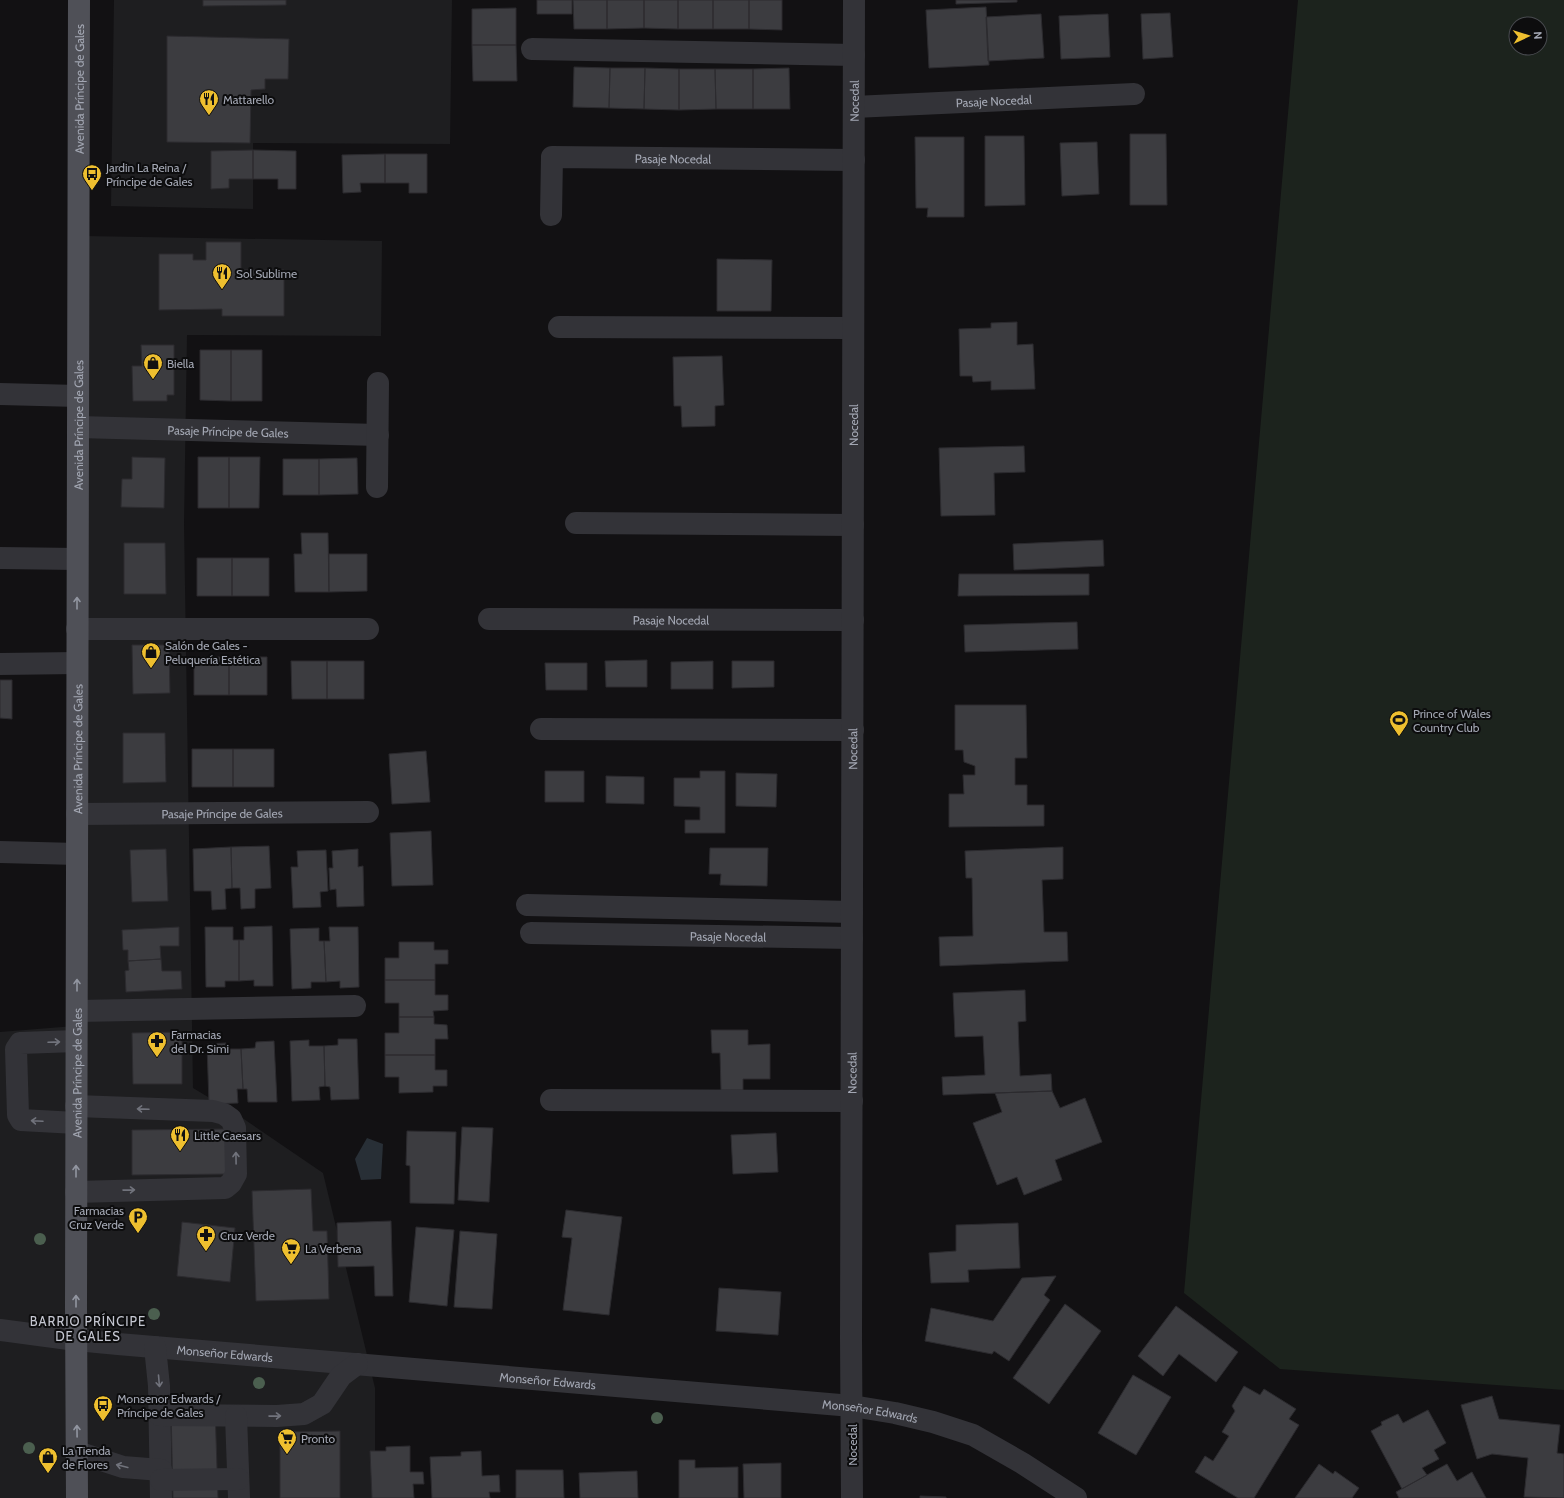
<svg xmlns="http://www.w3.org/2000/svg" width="1564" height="1498" font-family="Cabin,sans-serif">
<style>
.built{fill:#1e1e20}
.green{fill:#1c231d;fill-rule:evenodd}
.water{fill:#282f36}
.building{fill:#3c3c40;stroke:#2c2b2f}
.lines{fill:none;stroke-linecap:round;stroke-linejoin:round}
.minor{stroke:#333338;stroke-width:22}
.major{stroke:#4f5057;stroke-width:22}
.tree{fill:#4b5f4f}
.oneway{stroke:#9296a1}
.oneway2{stroke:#71737c}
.labels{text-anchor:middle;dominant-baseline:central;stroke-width:4;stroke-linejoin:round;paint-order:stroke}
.street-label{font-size:12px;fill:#a3a7b3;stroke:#0d0d0e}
.poi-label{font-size:12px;fill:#a3a7b3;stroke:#0d0d0e;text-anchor:start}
.neighbourhood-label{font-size:13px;letter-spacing:1px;fill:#c4c6d0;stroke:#0d0d0e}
</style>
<rect width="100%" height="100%" fill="#121113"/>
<path class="built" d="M114,0H452L450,144L253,143V209L111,206Z
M84,236L382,241L381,336L187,335L184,524L193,1088L238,1115L323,1173L375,1388V1498H0V1032L87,1025Z"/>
<path class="green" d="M1298,0H1564V1390L1280,1369L1184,1293ZM1516,24H1540V48H1516Z"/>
<path class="water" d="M367,1138L383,1144L381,1179L361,1180L355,1159Z"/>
<path class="building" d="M203,0H286V5L203,6Z
M537,0H572V14H537Z
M573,0H607V29H574Z
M607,0H644V28L607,29Z
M644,0H678V29L644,28Z
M678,0H713V29H678Z
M713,0H749V29H713Z
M749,0H782V30L749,29Z
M956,0H1017V2L956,4Z
M986,7L989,65L929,68L926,10Z
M516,8V45H472V9Z
M1170,13L1173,57L1143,59L1141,14Z
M1041,14L1044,58L988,61L986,17Z
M1108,14L1110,57L1061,59L1059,16Z
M167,36L289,39L288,79H265V89L251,90L250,143L167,142Z
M472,45H516L517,81H473Z
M574,67L610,68L609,108L573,107Z
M610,68H645L644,109L609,108Z
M645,68L679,69V110L644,109Z
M789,68L790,109H753V69Z
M679,69H715L716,109L679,110Z
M715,69H753V109H716Z
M1130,134H1166L1167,205H1130Z
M985,136H1024L1025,205L985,206Z
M915,137H964V217H927L928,208H916Z
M1097,142L1099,194L1062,196L1060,143Z
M253,150V179H229V188L211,189V151Z
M253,150L296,151V189H278V179H253Z
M385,154V183H360L361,192L343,193L342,155Z
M385,154H427V193H409V183H385Z
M206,242H241V270H284V316H222V309L159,310V254H193V260H206Z
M717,259L772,260L771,311H717Z
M1017,322V345L1033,344L1035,389L991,390V381L973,382L972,376H960L959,329L991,328V323Z
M141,345H174V395H167V401H133L132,366H142Z
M200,350H231V401L200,400Z
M231,350H262V401H231Z
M722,356L724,405L715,406V426L682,427L681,406H674L673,357Z
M1024,446L1025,472L994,473L995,515L941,516L939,448Z
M132,457L165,458L164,508L121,507L122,479H132Z
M198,457H229V508H198Z
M229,457H260L259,508H229Z
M357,458L358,494L319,495V459Z
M283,459H319V495H283Z
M301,533H328L329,592H295L294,554H302Z
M1103,540L1104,566L1014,570L1013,544Z
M124,543H165L166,594H124Z
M329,554H367V591L329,592Z
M197,558H232V596H197Z
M232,558H269V596H232Z
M959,574H1089V595L958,596Z
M1077,622L1078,649L965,652L964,625Z
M132,645H169L170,693L133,694Z
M194,657H229V695H194Z
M229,657H267V695H229Z
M647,660V687H606L605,661Z
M291,661H327V699H292Z
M327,661H364V699H327Z
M713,661V689H671V662Z
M732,661H774V687L732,688Z
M545,663H587V690H546Z
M0,680H12V719L0,718Z
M955,705H1026L1027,758H1015V785H1027V805H1044V826L949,827V794H964L963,775H975V766L964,762L963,750H955Z
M123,733H165L166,782L123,783Z
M192,749H233V787H192Z
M233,749H274V787H233Z
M426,751L430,802L392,804L389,754Z
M545,771H584V802H545Z
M700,771H725V833H685V820H700V807L674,806V778H700Z
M736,773L777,774L776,807L736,806Z
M606,776L644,777V804L606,803Z
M431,831L433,885L392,886L390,833Z
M269,846L271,888L255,889V908L241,909L240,888H232L231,847Z
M231,847L232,888L225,889L226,909L212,910L211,891H194L193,849Z
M1063,847V879L1042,880L1044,932H1067L1068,961L940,966L939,937L973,936L972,878H966L965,851Z
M710,848H768L767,886L720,885L721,874H709Z
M166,849L168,901L132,902L130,850Z
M358,849V867L363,866L364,906L337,907L336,889L330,890L329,868H333L332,851Z
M326,850L328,891L320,892L321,907L293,908L291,867H298L297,851Z
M272,926L273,986H254V980L239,981V940H244V927Z
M179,927V946H160L161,959L128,961V950H123L122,930Z
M205,927H233V940H239V981H225V987H206Z
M329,927H358L359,987L340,988V981L326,982L324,941H330Z
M319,928V941H324L326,982H311V988L292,989L290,929Z
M399,942H434V950H448V964H435V980H385V958H399Z
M161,959L162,971H181L182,989L126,992L125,971L129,970L128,961Z
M385,980H435V995H448V1010L433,1011L434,1017H399V1003H385Z
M1025,990L1026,1021L1018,1022L1020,1076L1051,1074L1052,1091L943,1095L942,1077L985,1075L983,1036L955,1037L953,993Z
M399,1017H434V1024L447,1025L448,1039H435V1055H385V1033H399Z
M711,1030H748V1045L770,1044V1079H743V1090H721L720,1053H712Z
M182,1032V1084H133L132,1033Z
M338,1039H357L359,1099L331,1100L330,1087L325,1086L324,1046L338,1045Z
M309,1040V1046H324L325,1086L319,1087L320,1100L292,1101L290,1041Z
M274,1041L277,1102H248L247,1089H243L241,1049L255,1048L256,1042Z
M226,1043V1049H241L243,1089H237L238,1103L209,1104L207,1044Z
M385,1055H435V1070H447V1086H433V1092L399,1093V1077H385Z
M1052,1091L1060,1108L1085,1098L1102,1142L1055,1160L1062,1180L1024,1195L1017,1177L997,1185L973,1123L1002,1112L995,1093Z
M462,1127L493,1128L489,1202L458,1200Z
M228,1129L229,1174L132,1175V1130Z
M407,1131L456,1132L454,1204L410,1203V1166L406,1165Z
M776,1133L778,1172L733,1174L731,1135Z
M311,1189L313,1231H327L329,1299L256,1301L252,1191Z
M566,1210L622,1217L609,1315L563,1310L572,1238L562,1237Z
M391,1221L393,1296H375L374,1266L338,1267L337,1223Z
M182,1222L235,1228L230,1282L177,1276Z
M1018,1223L1020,1268L968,1270L969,1282L931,1283L929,1253L956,1251V1225Z
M416,1227L454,1230L447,1306L409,1302Z
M460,1231L497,1234L492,1309L454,1307Z
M1056,1276L1044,1295L1050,1300L1009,1361L994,1351L992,1354L925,1341L931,1308L993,1321L1022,1278Z
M719,1288L781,1292L778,1335L716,1331Z
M1065,1304L1101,1331L1049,1404L1013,1378Z
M1176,1306L1238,1352L1216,1382L1179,1354L1163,1376L1138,1356Z
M1133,1375L1171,1397L1136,1455L1098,1433Z
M1244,1386L1260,1395L1264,1389L1296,1409L1289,1419L1299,1425L1254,1498H1238L1195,1472L1205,1456L1213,1461L1229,1436L1222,1432L1235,1411L1232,1406Z
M1492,1396L1499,1419L1560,1425L1557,1453L1564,1454V1498L1524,1497L1528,1458L1492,1454L1477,1459L1461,1405Z
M215,1408L218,1498H173L171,1409Z
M1428,1410L1446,1443L1434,1450L1439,1459L1422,1468L1427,1475L1402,1489L1371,1431L1382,1425L1381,1422L1398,1414L1403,1423Z
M340,1431V1498H280V1432Z
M410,1446V1472H423L424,1484H413L414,1498H372L370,1451H386V1447Z
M481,1451L482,1476L499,1475L500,1492H489L490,1498H432L430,1457L461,1456V1452Z
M679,1460H695V1468L738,1467V1498H679Z
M781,1463V1498H744L743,1464Z
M1319,1464L1333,1474L1335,1471L1359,1488L1352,1498H1295Z
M1447,1464L1457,1481L1472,1472L1486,1498H1399L1396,1492Z
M516,1470H563L564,1498H516Z
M637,1471L638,1498H580L579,1473Z
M920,1496L946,1497V1498H920Z"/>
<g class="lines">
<g class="minor">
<path d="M532,49L854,55"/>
<path id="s1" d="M854,107L1134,94"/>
<path id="s2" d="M551,215L552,157L854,160"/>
<path d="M559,327L853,328"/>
<path d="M0,394L78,396"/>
<path id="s3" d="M78,427L378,435"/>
<path d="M377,487L378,383"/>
<path d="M576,523L853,525"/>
<path d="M0,558L77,559"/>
<path id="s4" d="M489,619L853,620"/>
<path d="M77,629H368"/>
<path d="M0,664L77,663"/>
<path d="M541,729L853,730"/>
<path id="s5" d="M77,814L368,812"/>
<path d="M0,852L77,854"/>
<path d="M527,905L852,912"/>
<path id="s6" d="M531,933L852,938"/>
<path d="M77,1011L355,1006"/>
<path d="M551,1100L852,1101"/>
<path d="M76,1106L213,1111L224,1114L231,1119L235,1128L236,1174L231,1183L225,1188L76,1192"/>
<path d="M76,1123L21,1120L18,1115L16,1049L20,1043L76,1041"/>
<path id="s7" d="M0,1330L76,1340L118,1344L852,1406L895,1413L933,1422L973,1435L1022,1463L1076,1498"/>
<path d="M155,1347L159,1386L161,1498"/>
<path d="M160,1415L277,1416L304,1414L322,1404L341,1376L357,1364"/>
<path d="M236,1416L239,1498"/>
<path d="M77,1452L123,1467L161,1470"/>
<path d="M161,1480L238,1479"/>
<path id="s8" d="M852,1498L851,1338L854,0"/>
</g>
<path class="major" id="s9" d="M77,1498L76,1307L79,0"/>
</g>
<g class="tree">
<circle cx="40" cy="1239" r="6"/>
<circle cx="154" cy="1314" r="6"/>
<circle cx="259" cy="1383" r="6"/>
<circle cx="657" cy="1418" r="6"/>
<circle cx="29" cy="1448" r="6"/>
</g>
<defs><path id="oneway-shaft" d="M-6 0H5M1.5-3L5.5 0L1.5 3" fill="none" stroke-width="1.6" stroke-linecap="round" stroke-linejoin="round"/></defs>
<g class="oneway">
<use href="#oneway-shaft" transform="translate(77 603) rotate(-90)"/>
<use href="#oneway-shaft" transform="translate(77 985) rotate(-90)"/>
<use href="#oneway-shaft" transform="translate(76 1171) rotate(-90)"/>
<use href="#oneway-shaft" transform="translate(76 1301) rotate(-90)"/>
<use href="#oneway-shaft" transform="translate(77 1431) rotate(-91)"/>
</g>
<g class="oneway2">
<use href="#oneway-shaft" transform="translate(54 1042) rotate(-2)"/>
<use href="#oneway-shaft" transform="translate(143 1109) rotate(-178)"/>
<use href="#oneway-shaft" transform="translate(37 1121) rotate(-177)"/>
<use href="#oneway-shaft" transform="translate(236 1158) rotate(-91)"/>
<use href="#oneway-shaft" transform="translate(129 1190) rotate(-1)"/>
<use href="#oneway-shaft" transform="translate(159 1381) rotate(85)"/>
<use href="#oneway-shaft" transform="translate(275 1416) rotate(-1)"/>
<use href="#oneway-shaft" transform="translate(122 1466) rotate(-166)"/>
</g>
<defs>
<symbol id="restaurant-pin" viewBox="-11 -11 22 30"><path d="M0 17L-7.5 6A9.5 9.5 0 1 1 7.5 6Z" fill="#eebf2f" stroke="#0d0d0e"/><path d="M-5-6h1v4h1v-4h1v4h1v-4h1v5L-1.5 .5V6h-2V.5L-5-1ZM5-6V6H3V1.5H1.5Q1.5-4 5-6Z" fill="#111"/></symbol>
<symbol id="bus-pin" viewBox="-11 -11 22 30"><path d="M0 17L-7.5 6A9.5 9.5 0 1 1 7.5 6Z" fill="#eebf2f" stroke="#0d0d0e"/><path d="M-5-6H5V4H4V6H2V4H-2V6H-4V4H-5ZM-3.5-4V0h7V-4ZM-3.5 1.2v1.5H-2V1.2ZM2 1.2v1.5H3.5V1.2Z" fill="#111"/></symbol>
<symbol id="shop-pin" viewBox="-11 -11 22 30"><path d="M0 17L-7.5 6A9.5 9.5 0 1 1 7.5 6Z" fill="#eebf2f" stroke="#0d0d0e"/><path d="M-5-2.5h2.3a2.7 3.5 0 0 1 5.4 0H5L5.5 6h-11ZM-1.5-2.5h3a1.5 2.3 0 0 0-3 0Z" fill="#111"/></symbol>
<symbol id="stadium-pin" viewBox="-11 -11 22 30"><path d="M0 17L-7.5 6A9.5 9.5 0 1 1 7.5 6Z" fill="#eebf2f" stroke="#0d0d0e"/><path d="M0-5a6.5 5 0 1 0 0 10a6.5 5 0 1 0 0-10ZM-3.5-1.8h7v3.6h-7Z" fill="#111"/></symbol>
<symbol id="pharmacy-pin" viewBox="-11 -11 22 30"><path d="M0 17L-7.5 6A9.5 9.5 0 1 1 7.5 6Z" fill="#eebf2f" stroke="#0d0d0e"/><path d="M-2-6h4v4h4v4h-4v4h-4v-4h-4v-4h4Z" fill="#111"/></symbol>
<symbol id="parking-pin" viewBox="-11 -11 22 30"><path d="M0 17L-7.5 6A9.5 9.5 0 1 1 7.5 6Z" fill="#eebf2f" stroke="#0d0d0e"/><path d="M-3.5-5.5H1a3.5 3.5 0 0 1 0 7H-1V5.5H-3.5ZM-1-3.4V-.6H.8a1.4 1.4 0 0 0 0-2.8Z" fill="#111"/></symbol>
<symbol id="supermarket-pin" viewBox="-11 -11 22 30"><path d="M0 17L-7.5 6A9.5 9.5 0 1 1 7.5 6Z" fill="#eebf2f" stroke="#0d0d0e"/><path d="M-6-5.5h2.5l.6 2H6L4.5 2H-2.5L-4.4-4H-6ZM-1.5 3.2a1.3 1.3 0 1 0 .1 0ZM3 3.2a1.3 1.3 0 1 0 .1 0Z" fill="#111"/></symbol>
</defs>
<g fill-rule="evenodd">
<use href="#restaurant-pin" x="198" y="88" width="22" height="30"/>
<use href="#bus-pin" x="81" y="163" width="22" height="30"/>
<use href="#restaurant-pin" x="211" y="262" width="22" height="30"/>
<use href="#shop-pin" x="142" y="352" width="22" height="30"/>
<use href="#shop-pin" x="140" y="641" width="22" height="30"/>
<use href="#stadium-pin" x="1388" y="709" width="22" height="30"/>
<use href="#pharmacy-pin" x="146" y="1030" width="22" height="30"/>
<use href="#restaurant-pin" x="169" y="1124" width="22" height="30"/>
<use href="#parking-pin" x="127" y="1206" width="22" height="30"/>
<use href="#pharmacy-pin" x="195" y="1224" width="22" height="30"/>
<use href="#supermarket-pin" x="280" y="1237" width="22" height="30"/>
<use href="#bus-pin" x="92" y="1394" width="22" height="30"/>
<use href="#supermarket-pin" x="276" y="1427" width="22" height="30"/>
<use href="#shop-pin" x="37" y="1446" width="22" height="30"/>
</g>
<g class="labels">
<g class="street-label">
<text stroke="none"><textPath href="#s9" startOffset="1409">Avenida Príncipe de Gales</textPath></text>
<text stroke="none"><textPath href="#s1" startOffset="140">Pasaje Nocedal</textPath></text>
<text stroke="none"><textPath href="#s8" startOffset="1397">Nocedal</textPath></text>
<text stroke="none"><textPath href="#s2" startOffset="179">Pasaje Nocedal</textPath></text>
<text stroke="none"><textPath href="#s9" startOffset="1073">Avenida Príncipe de Gales</textPath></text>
<text stroke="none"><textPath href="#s8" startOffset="1073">Nocedal</textPath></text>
<text stroke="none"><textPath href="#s3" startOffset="150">Pasaje Príncipe de Gales</textPath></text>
<text stroke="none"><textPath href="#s4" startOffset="182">Pasaje Nocedal</textPath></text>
<text stroke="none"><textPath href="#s9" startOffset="749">Avenida Príncipe de Gales</textPath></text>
<text stroke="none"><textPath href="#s8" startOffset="749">Nocedal</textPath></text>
<text stroke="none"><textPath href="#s5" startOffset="145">Pasaje Príncipe de Gales</textPath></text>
<text stroke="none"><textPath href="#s6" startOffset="197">Pasaje Nocedal</textPath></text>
<text stroke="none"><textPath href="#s9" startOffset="425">Avenida Príncipe de Gales</textPath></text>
<text stroke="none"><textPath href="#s8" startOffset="425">Nocedal</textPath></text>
<text stroke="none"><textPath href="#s7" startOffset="226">Monseñor Edwards</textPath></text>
<text stroke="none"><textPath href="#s7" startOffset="550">Monseñor Edwards</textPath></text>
<text stroke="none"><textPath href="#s7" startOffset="874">Monseñor Edwards</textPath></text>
<text transform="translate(852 1445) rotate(-90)">Nocedal</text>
</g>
<g class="poi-label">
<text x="223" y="99">Mattarello</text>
<text x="106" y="167">Jardin La Reina /<tspan x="106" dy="14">Príncipe de Gales</tspan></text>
<text x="236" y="273">Sol Sublime</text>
<text x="167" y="363">Biella</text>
<text x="165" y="645">Salón de Gales -<tspan x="165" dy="14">Peluquería Estética</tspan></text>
<text x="1413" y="713">Prince of Wales<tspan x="1413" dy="14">Country Club</tspan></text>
<text x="171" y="1034">Farmacias<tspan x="171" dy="14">del Dr. Simi</tspan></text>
<text x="194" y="1135">Little Caesars</text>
<text x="124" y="1210" text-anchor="end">Farmacias<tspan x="124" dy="14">Cruz Verde</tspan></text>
<text x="220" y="1235">Cruz Verde</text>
<text x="305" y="1248">La Verbena</text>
<text x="117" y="1398">Monsenor Edwards /<tspan x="117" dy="14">Príncipe de Gales</tspan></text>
<text x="301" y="1438">Pronto</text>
<text x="62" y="1450">La Tienda<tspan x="62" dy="14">de Flores</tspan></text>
</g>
<g class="neighbourhood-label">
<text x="88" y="1321">BARRIO PRÍNCIPE<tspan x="88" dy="15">DE GALES</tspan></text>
</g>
</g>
<g transform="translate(1528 36) rotate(86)"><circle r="19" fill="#0d0d0e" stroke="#494b50"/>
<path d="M0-3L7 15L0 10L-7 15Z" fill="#eebf2f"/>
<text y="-6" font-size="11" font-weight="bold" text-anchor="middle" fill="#a3a7b3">N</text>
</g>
</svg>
